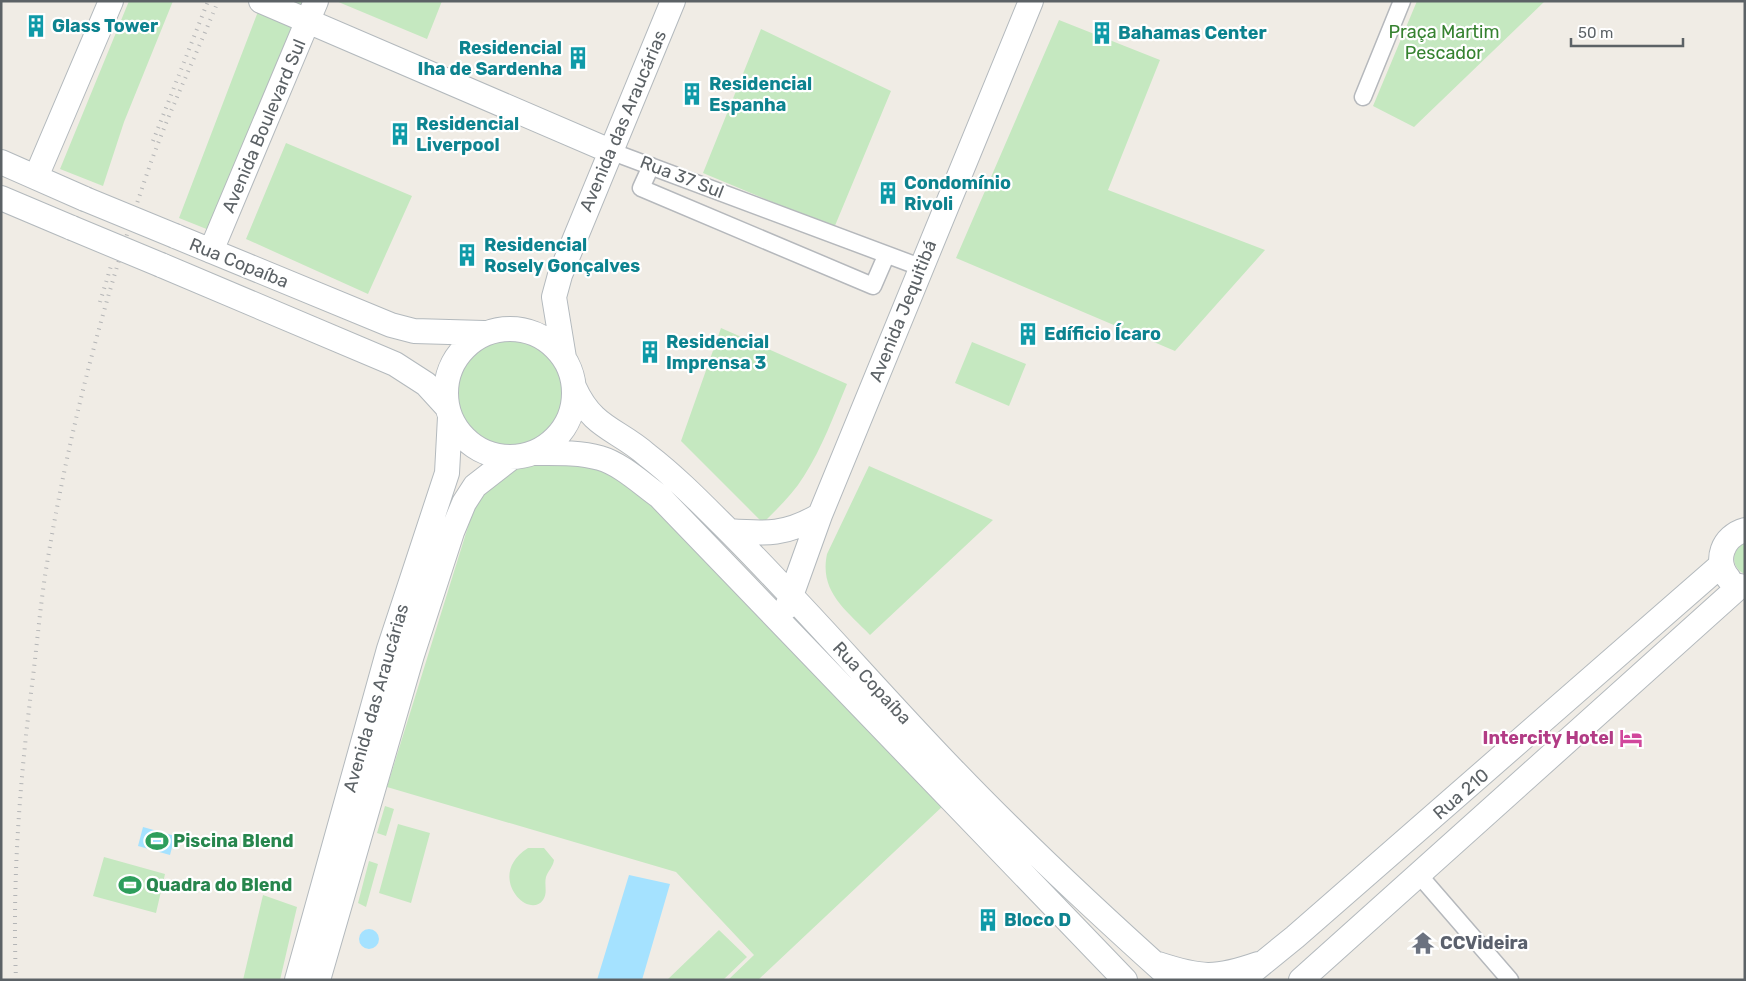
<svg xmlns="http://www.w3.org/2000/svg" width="1746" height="981" font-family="Rubik,sans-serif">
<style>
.green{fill:#c5e8c0}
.water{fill:#a5e2ff}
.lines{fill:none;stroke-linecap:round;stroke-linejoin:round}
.street-casing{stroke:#b5b8bc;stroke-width:19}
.secondary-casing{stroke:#b3b9bd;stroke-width:26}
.street{stroke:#fff;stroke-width:16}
.secondary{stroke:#fff;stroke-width:24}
.rail{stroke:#b4b5b6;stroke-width:4;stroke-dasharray:1 6;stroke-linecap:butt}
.secondary-bridge-casing{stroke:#b3b9bd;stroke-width:26;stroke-linecap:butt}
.secondary-bridge{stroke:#fff;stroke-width:24}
.labels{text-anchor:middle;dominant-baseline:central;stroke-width:4.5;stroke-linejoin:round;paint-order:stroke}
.culture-label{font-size:18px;font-weight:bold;fill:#0d838f;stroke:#fff;text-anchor:start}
.park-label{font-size:18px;fill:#368230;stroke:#fff}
.street-label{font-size:18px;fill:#5c6266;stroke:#fff}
.hotel-label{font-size:18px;font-weight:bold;fill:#b23c85;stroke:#fff;text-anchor:end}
.leisure-label{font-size:18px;font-weight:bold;fill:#27864d;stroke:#fff;text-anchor:start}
.worship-label{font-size:18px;font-weight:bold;fill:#5b616d;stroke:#fff;text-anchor:start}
</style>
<rect width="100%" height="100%" fill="#f0ece5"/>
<path class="green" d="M129,1H173L124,122L103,186L60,169Z
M262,1H302L209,230L179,218Z
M336,1H442L427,39Z
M1417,1H1545L1414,127L1373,106Z
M1059,20L1160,60L1108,190L1265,250L1175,351L956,258Z
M761,29L891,91L834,228L703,173Z
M286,143L412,196L368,294L246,239Z
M721,328L847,384C834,415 822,448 804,476C793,494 778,508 763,523L681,441Z
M451 392a59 59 0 1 1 118 0a59 59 0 1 1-118 0Z
M972,342L1026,364L1009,406L955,383Z
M544,462L581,464L617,477L659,506L944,805L758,980H728L754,955L676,872L387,787L476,501C501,474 508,470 544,462Z
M869,466L993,520L870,635C846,610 819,592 827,554Z
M1745,543V574C1730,568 1731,549 1745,543Z
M385,806L394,809L386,836L377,833Z
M398,824L430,833L411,903L379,893Z
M528,848H544L554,860C553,867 548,871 546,877C544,885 548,893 543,900C528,921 485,875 528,848Z
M104,857L165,874L156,913L93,896Z
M369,861L378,864L366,907L358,903Z
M263,895L297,907L280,980H243Z
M719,930L747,957L723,980H667Z"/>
<path class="water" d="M143,827L175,836L170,855L138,846Z
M629,875L670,884L642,980H597Z
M359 939a10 10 0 1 1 20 0a10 10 0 1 1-20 0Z"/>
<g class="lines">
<defs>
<path id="street" d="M1363,97L1402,1
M610,151L920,267
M651,166L641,188L873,286L886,256
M1419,875L1510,980"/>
<path id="secondary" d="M261,1L610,151
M1,162L85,199
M36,177L111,1
M1,198L72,228
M175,236L391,325L414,331L484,333
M211,251L316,1
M161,265L395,364L426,384L447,407
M446 393a64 64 0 1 1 128 0a64 64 0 1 1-128 0Z
M564,358L554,297L560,275L673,1
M574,387C593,429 616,428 647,455C673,475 696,498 719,521C800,601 873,687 952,769C1022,842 1097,912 1173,980
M534,453C555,453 579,452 600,458C621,464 641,483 659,496L1125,980
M729,531C766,534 787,535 820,515
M1729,579C1713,561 1723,536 1745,530
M787,607L820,515L1031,1
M1158,964C1201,978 1215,979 1258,964
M297,980L389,649L447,473L450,417
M318,980L412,655L452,532L464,503L475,486L511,458
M1242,980L1295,937L1721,565
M1301,980L1740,586"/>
</defs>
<use href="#street" class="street-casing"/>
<use href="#secondary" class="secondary-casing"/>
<use href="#street" class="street"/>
<use href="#secondary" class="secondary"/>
<path class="rail" d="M153,141L208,1
M100,302L111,266
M16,980C12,878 20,777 33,677C37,643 40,610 45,576C67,437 104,298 150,165C170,109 196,56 218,1"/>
<defs>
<path id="secondary-bridge" d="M85,199L175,236
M72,228L161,265"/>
</defs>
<use href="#secondary-bridge" class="secondary-bridge-casing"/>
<use href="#secondary-bridge" class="secondary-bridge"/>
</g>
<defs>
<symbol id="building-bare" viewBox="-9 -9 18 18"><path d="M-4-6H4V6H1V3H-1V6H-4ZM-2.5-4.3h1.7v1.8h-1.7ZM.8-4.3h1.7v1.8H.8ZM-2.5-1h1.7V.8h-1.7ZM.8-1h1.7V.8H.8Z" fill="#0f9aa8" stroke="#fff" stroke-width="2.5" paint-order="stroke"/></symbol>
<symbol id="hotel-bare" viewBox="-9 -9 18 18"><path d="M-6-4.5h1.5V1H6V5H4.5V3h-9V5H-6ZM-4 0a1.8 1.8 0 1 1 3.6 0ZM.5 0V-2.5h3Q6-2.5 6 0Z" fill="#d1479c" stroke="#fff" stroke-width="2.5" paint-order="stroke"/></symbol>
<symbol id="stadium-bare" viewBox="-9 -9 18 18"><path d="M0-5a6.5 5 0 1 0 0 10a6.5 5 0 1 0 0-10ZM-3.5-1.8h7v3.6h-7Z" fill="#2e9e5b" stroke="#fff" stroke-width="2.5" paint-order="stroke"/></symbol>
<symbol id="temple-bare" viewBox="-9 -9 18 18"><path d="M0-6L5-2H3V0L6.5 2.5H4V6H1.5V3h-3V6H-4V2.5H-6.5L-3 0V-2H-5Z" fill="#6b7280" stroke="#fff" stroke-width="2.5" paint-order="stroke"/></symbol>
</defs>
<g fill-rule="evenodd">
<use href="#building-bare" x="20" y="10" width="32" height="32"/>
<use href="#building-bare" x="1086" y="17" width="32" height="32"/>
<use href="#building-bare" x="562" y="42" width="32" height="32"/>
<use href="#building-bare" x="676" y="78" width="32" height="32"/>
<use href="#building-bare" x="384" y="118" width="32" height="32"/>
<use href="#building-bare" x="872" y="177" width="32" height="32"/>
<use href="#building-bare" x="451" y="239" width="32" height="32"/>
<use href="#building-bare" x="1012" y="318" width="32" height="32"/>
<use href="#building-bare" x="634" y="336" width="32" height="32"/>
<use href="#hotel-bare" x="1615" y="722" width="32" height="32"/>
<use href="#stadium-bare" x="141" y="825" width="32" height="32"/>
<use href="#stadium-bare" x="114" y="869" width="32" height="32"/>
<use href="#building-bare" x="972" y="904" width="32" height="32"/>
<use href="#temple-bare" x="1407" y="927" width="32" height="32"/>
</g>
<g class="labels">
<g class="culture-label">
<text x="52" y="26">Glass Tower</text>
<text x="1118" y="33">Bahamas Center</text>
<text x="562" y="48" text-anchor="end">Residencial<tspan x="562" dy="21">Iha de Sardenha</tspan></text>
<text x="709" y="84">Residencial<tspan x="709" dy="21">Espanha</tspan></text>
<text x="416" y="124">Residencial<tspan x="416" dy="21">Liverpool</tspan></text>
<text x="904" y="183">Condomínio<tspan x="904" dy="21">Rivoli</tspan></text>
<text x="484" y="245">Residencial<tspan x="484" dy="21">Rosely Gonçalves</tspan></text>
<text x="1044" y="334">Edíficio Ícaro</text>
<text x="666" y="342">Residencial<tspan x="666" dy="21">Imprensa 3</tspan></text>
<text x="1004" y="920">Bloco D</text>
</g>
<g class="park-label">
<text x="1444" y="32">Praça Martim<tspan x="1444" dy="21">Pescador</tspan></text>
</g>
<g class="street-label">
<text transform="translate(623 121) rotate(-67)">Avenida das Araucárias</text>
<text transform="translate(264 126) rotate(-67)">Avenida Boulevard Sul</text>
<text transform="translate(682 177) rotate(21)">Rua 37 Sul</text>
<text transform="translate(239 263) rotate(22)">Rua Copaíba</text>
<text transform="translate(903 311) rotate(-68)">Avenida Jequitibá</text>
<text transform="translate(872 683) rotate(47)">Rua Copaíba</text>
<text transform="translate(376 698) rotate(-74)">Avenida das Araucárias</text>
<text transform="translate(1461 794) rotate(-41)">Rua 210</text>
</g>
<g class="hotel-label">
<text x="1614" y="738">Intercity Hotel</text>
</g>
<g class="leisure-label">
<text x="173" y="841">Piscina Blend</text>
<text x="146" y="885">Quadra do Blend</text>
</g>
<g class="worship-label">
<text x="1440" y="943">CCVideira</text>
</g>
</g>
<rect width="1746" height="981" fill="none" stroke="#5c6266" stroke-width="5"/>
<path d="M1571 38v8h112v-8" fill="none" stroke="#5c6266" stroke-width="2.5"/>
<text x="1578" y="38" font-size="15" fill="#5c6266" stroke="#ffffff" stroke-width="4" paint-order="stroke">50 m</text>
</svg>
